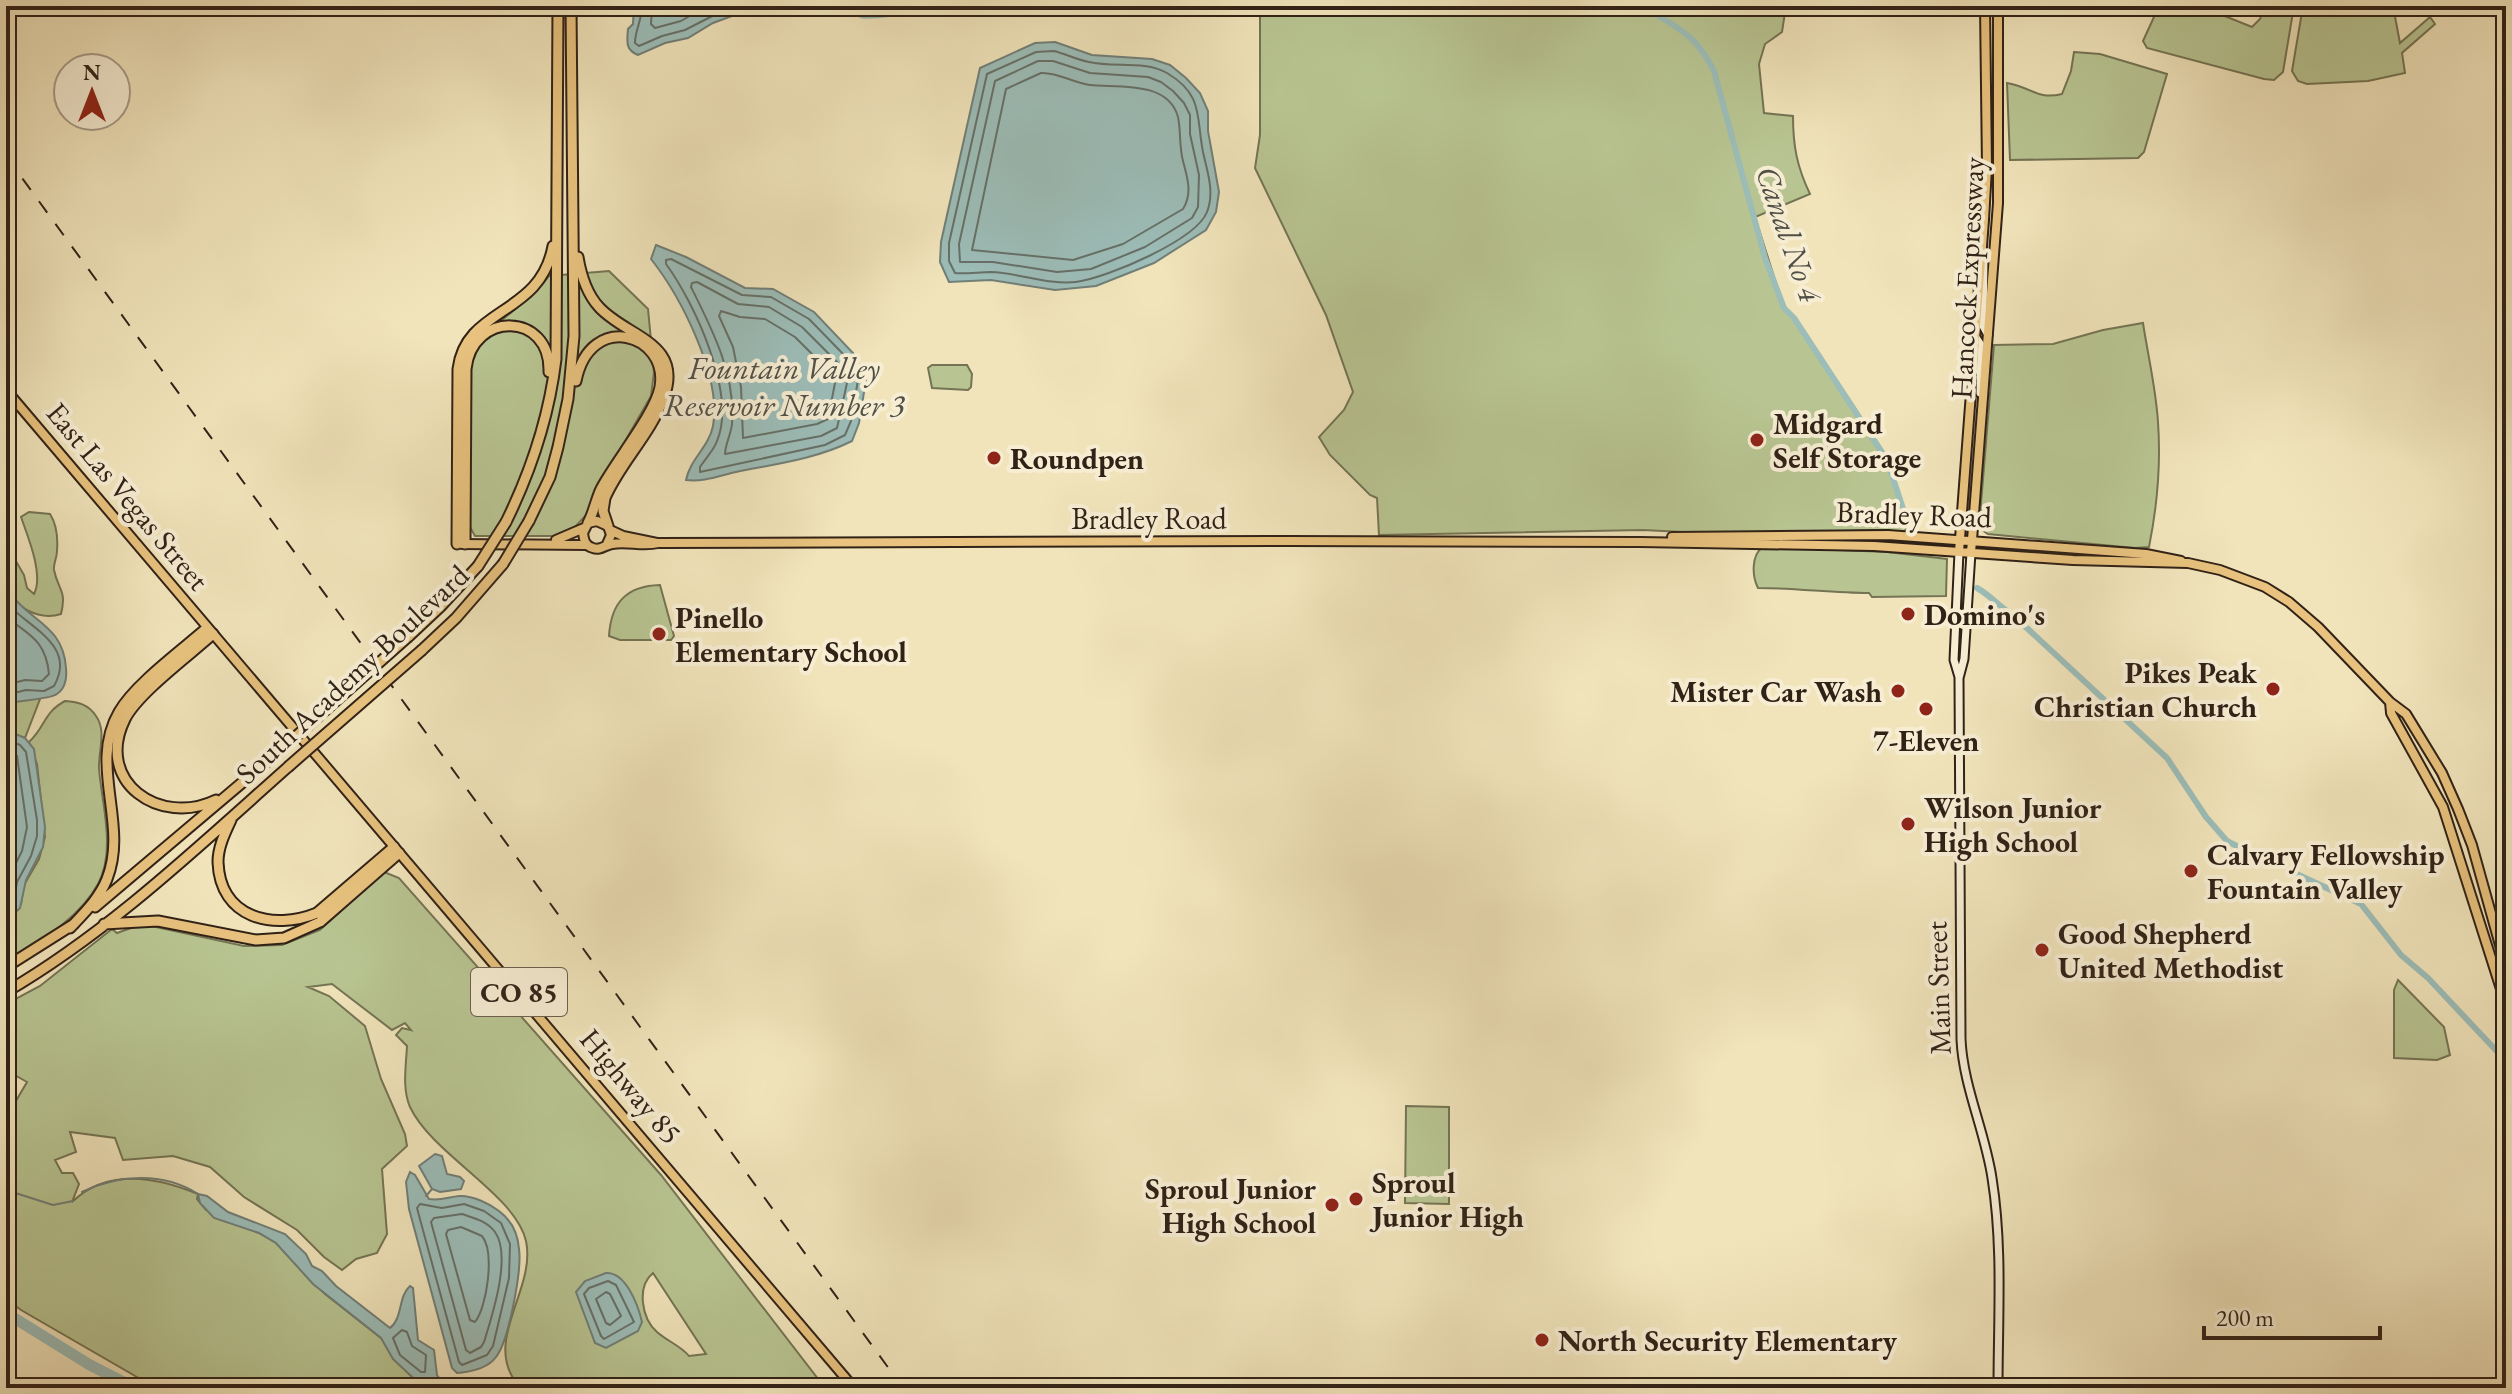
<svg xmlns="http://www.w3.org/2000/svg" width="2512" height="1394" font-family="'EB Garamond',serif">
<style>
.green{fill:#b8c592;stroke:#747454;stroke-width:2;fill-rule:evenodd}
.water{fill:#9cbdb8;stroke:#717f78;stroke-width:2}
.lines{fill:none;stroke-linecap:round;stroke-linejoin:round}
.shore{stroke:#667068;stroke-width:2}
.stream{stroke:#717f78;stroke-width:2}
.canal{stroke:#9cbdb8;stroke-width:6}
.river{stroke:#9cbdb8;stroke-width:11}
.secondary-casing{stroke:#312217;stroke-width:11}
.primary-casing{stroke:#312217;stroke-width:12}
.motorway-casing{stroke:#312217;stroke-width:13}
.secondary{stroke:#f6edd3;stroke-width:7}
.primary{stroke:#e8c27e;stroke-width:8}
.motorway{stroke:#e8c27e;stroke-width:9}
.rail{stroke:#312217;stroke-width:2;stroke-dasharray:14 14;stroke-linecap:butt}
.motorway-bridge-casing{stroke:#312217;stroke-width:13;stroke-linecap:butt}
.motorway-bridge{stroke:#e8c27e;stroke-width:9}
.poi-dot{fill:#8f2418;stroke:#f6edd3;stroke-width:3}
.labels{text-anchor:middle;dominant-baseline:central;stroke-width:8;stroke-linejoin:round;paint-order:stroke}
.shield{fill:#f6edd3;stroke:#6c5f4f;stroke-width:2}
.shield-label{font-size:28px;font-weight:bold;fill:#312217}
.street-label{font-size:30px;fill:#312217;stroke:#f6edd3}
.poi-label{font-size:30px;font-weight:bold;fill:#312217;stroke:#f6edd3;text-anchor:start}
.water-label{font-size:32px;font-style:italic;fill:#515047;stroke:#f6edd3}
</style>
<rect width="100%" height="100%" fill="#f1e4bb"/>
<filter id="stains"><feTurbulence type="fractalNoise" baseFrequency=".0025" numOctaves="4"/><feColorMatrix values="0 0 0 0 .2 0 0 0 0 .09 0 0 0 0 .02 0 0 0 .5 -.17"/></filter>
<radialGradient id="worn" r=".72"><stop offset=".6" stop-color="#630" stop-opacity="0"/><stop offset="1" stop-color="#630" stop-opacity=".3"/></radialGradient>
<path class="green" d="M1260,6H1642L1661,18L1645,6H1786L1782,32L1765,44L1759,64L1764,113L1793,116C1793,146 1797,167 1810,194L1755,217L1784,308L1794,318C1832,377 1903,462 1906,532L1875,530L1742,535L1643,530L1379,535L1377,498L1370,495L1330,455L1319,437L1344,410L1353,392L1326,315L1255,168L1260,135Z
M2159,6H2200L2252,27L2260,19L2265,6H2294L2283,72L2274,80L2264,79L2147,48L2143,41Z
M2303,6H2393L2400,43L2430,17L2435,24L2402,53L2405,73L2368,81L2307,84L2298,81L2292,71Z
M2074,52L2100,54L2167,74L2144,152L2138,158L2010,160L2007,83C2031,87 2037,100 2062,94L2071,71Z
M609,271L648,309L654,372L651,396L597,490L588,513L574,528L555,536H475L470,527L471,362C483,325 526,307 549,276Z
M2143,323C2148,356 2156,389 2158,422C2161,464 2157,507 2149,547L2135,548L1988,534L1979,528L1994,345L2053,344L2103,330Z
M932,365H967L972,374L971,387L968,390L932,388L928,368Z
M29,512L50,514C57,525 58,538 57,551C57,558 53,564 54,570C58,590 67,590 61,614C40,621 10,607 6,583C4,571 6,556 6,544L24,575L27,588L34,594C44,575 28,537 21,517Z
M1763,547L1887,552L1947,559L1946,596L1872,597L1869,593C1832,593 1796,588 1758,588C1752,576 1751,555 1763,547Z
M660,585L674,636L671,640H620L609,636C611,602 627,586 660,585Z
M33,698L40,699L25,738L6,731V702Z
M65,701C78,702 88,704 96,716C107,731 98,752 99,769C102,805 116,850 98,884C79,919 39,942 6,963V921L21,904L24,885L39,859L45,837L37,764L29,742C46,726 43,713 65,701Z
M384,872L399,878L661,1175L825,1388H545L513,1378C487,1336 536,1287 526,1241C515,1194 432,1154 410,1107C402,1089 406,1066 407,1046L396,1035L402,1028L411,1030L405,1023L392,1030L332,984L308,987L329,996L365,1026L381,1079L405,1134L407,1146L382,1169L387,1234L377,1253L356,1259L342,1270L324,1257L297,1230L244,1197L210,1167L173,1156L123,1160L115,1138L70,1132L76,1152L55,1160L62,1173H73L79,1184L72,1202C108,1167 157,1177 198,1194L197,1199L206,1210L259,1233L276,1243L325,1294L381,1338L405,1370L424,1388H156L21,1310L6,1299V1118L27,1082L11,1073L6,1082V1004L40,986L112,929L117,933L142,924L244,946L282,945L320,930ZM653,1273L706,1354L689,1356C681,1346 667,1341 657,1332C642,1319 636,1287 653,1273Z
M2398,980L2444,1027L2450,1055L2437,1060L2394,1058V990Z
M1406,1106L1449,1107V1204L1405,1203Z"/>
<path class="water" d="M634,6H743L735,15L713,23L688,38L665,43L638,55C625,50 627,41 628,29L633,24Z
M1055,42L1092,55L1152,59L1170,65L1186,78L1200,93L1208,111V131L1219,192L1216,212L1206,230L1154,263L1096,286L1055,290L991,280L949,282L940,262L941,242L980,68L1035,43Z
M656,245L686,257L745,288L773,289L814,312L854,354L866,380L859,423L852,441C816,459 775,464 736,472C718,476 704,482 686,480C690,459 709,447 713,426C722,377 681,297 651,259Z
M6,585C23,621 63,621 66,668C67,679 65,690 55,695C50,698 10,703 6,702Z
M6,730L25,738L34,749L45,827L43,847L26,880L20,908L6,921Z
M435,1154L442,1156L447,1174L460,1177L464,1181L461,1189L440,1192L432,1189L419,1166Z
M410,1172L415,1175L429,1199C441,1201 448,1197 459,1196C472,1195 490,1204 499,1211C511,1220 518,1234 519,1249C522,1269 509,1341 496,1357C488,1368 470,1372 457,1373L452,1368L409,1209L406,1182Z
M198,1194L207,1196L228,1212L285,1234L306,1254L312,1266L322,1271L336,1286L390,1328C403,1318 398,1296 410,1286L413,1288L418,1340L434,1350L437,1375L446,1388H424L393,1359L381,1338L313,1284L276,1243L259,1233L214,1218L200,1203Z
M606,1273C626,1272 638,1305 642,1322L638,1331L606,1348L595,1343L576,1292L585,1281Z"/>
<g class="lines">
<path class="shore" d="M642,6C642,20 635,30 635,43L639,46L662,36L685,30L732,6
M652,6L651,24L655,28L681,21L707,6
M1054,51C1066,54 1077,60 1089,62C1114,68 1144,60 1167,73C1204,95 1196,117 1203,152C1207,171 1215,192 1207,212C1196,240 1107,278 1076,282C1048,285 1019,273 991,272C979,272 967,274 955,273L949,261V243L987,74L1036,52Z
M1038,61H1053L1090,73L1148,77L1161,82L1173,91L1184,103L1190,115V134L1199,175L1198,207L1192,218L1145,247L1091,269L1057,272L993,262H960L959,244L995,81Z
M1041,73C1058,72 1073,83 1090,85C1117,88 1168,80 1178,117C1181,131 1179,146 1183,161C1187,177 1193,193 1183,209L1123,244L1073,260L972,250L1006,89Z
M671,259L742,295L771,297L809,319L847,358L858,380L851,421L845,435L825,445L700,472V467C705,459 714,450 717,441C737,394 694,302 666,264V260Z
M697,282L738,304L769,307L802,327L839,364L847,383L837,428L821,436L725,454C725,445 731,434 732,424C736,375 712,329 691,287L692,283Z
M721,311L740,317L765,319L795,337L829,371L835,383L828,419L817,424L743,438L741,387L733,347L719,316Z
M6,602C25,626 78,644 54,686L44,691L26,690L6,695
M6,617C30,635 46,641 49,674L42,681L25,680L6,685
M6,739L20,745L26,752L37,820V836L31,856L17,882L13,904L6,911
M6,750L17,756L27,827L22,851L6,883
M6,764C12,792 22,830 6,855
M420,1204L442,1208L464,1204L484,1211L501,1223L510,1244L509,1278L493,1346L487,1355L462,1365L459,1362L421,1223L417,1208Z
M462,1214C474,1218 487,1221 495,1232C512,1256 492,1316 484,1342L481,1347L470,1353L466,1350L431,1222L434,1218Z
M461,1227L482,1236C495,1252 487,1307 475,1322L470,1320L446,1234L448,1230Z
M608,1281L616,1285L634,1322L604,1339L601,1336L584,1294L589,1288Z
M606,1292L610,1294L621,1316L610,1325L606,1323L596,1299Z
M402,1330L407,1332L412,1346L426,1355L425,1372H421L400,1355L393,1338Z"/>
<path class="stream" d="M6,1190L53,1205L73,1201
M82,1192C118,1174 164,1172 198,1194
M426,1196L432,1189
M491,1379L499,1388"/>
<path class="canal" d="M851,6C854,9 857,13 861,15C869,19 932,8 947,6
M1642,6C1677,28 1695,33 1714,71L1765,258L1784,308L1794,318L1887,460L1910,530
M1977,588C1990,595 2001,608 2015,617L2167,758L2206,817L2227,841L2264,860
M2288,870L2361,904L2401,955L2428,978L2506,1061"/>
<path class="river" d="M6,1313L90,1365L135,1388"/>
<defs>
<path id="secondary" d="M1984,254L1983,326L1988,335
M1975,336L1981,345L1980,393
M1971,553L1964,659L1959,678L1961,1039C1963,1086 1985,1131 1992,1178C2003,1247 1998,1318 1998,1388
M1959,677L1954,660L1959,552"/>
<path id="primary" d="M6,390L854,1388
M610,530L623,536L657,543
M1672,537L1888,535L2146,554L2181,561
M556,540L584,528
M462,544L586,545
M607,544L611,535L608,526L597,521L588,523L583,533C584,540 585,546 593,548C600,551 605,545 612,544C628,541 642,547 658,543L1288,541L1640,542L1874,546L2073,560L2188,563L2220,570L2265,587L2289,602L2318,627L2390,702L2406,714L2442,773L2458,809L2472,845L2506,967
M1959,552L1984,220L1987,168L1985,6
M1971,553L1998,203V6
M2390,702L2391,713L2443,807L2506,1005"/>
<path id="motorway" d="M578,257C581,275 586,293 599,307C626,337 684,342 664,397C651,434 620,463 605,498L603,511L608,526
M576,381C590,310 669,334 660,387C655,414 615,462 601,489C596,499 594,512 588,523
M529,521L550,477L558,447L568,399L574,336L571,6
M506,522C532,469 549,418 556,359L558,6
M457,544L458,369C466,306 540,317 553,246
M465,544L466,369C472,311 551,311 549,372
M213,634C190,655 138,693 125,719C94,782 160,827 216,800
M408,637L440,607L478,566
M422,650L456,618L503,564
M231,820C225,833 218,847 218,862C220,918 273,931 317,913L394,847
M95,907L276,754
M104,924L158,921L256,940L284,938L320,922L399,853
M70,928C84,913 99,899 107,879C129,824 88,765 119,712C135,684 182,650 207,628
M6,967L74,924
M6,992C109,932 199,846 288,767"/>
</defs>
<use href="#secondary" class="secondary-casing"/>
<use href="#primary" class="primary-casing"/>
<use href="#motorway" class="motorway-casing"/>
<use href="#secondary" class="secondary"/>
<use href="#primary" class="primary"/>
<use href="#motorway" class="motorway"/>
<path class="rail" d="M6,156L903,1388"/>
<defs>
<path id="motorway-bridge" d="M503,564L529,521
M478,566L506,522
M276,754L408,637
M288,767L422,650"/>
</defs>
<use href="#motorway-bridge" class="motorway-bridge-casing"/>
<use href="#motorway-bridge" class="motorway-bridge"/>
</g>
<g class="poi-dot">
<circle cx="1757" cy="440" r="8"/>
<circle cx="994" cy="458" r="8"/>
<circle cx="1908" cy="614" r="8"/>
<circle cx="659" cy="634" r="8"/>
<circle cx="2273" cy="689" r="8"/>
<circle cx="1898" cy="691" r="8"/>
<circle cx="1926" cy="709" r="8"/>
<circle cx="1908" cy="824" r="8"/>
<circle cx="2191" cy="871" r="8"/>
<circle cx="2042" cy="950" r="8"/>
<circle cx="1356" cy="1199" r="8"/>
<circle cx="1332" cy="1205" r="8"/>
<circle cx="1542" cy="1340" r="8"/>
</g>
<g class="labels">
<rect class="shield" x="471" y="968" width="96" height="48" rx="6"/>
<g class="shield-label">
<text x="519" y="992">CO 85</text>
</g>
<g class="street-label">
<text transform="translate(1967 278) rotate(-87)">Hancock Expressway</text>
<text transform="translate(128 496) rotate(50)">East Las Vegas Street</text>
<text transform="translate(1914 514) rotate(2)">Bradley Road</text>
<text x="1149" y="518">Bradley Road</text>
<text transform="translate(352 674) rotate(-43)">South Academy Boulevard</text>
<text transform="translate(1938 988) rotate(-92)">Main Street</text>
<text transform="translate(631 1086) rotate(50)">Highway 85</text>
</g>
<g class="poi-label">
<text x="1773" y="423">Midgard<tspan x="1773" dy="34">Self Storage</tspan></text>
<text x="1010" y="458">Roundpen</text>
<text x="1924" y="614">Domino's</text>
<text x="675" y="617">Pinello<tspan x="675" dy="34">Elementary School</tspan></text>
<text x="2257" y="672" text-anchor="end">Pikes Peak<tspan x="2257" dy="34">Christian Church</tspan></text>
<text x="1882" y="691" text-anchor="end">Mister Car Wash</text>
<text x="1926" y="740" text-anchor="middle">7-Eleven</text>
<text x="1924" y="807">Wilson Junior<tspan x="1924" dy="34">High School</tspan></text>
<text x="2207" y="854">Calvary Fellowship<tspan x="2207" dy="34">Fountain Valley</tspan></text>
<text x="2058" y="933">Good Shepherd<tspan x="2058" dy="34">United Methodist</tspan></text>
<text x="1372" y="1182">Sproul<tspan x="1372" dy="34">Junior High</tspan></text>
<text x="1316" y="1188" text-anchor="end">Sproul Junior<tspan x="1316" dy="34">High School</tspan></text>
<text x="1558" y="1340">North Security Elementary</text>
</g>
<g class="water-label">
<text transform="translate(1789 234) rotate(71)">Canal No 4</text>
<text x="784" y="368">Fountain Valley<tspan x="784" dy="37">Reservoir Number 3</tspan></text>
</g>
</g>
<rect width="2512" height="1394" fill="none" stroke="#f1e4bb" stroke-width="32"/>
<rect x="8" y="8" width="2496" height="1378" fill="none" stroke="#312217" stroke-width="4"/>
<rect x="16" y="16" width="2480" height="1362" fill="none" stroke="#312217" stroke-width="2"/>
<g transform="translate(92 92)"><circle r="38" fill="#f6edd3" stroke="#a79c88" stroke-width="2"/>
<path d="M0-6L14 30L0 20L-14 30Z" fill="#8f2418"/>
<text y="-12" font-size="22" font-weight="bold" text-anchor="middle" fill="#312217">N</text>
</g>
<path d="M2204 1326v12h176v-12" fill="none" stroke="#312217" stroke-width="4"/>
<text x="2216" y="1326" font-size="24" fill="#312217" stroke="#f6edd3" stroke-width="6" paint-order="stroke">200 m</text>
<rect width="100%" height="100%" filter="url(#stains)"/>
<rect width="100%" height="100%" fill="url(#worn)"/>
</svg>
